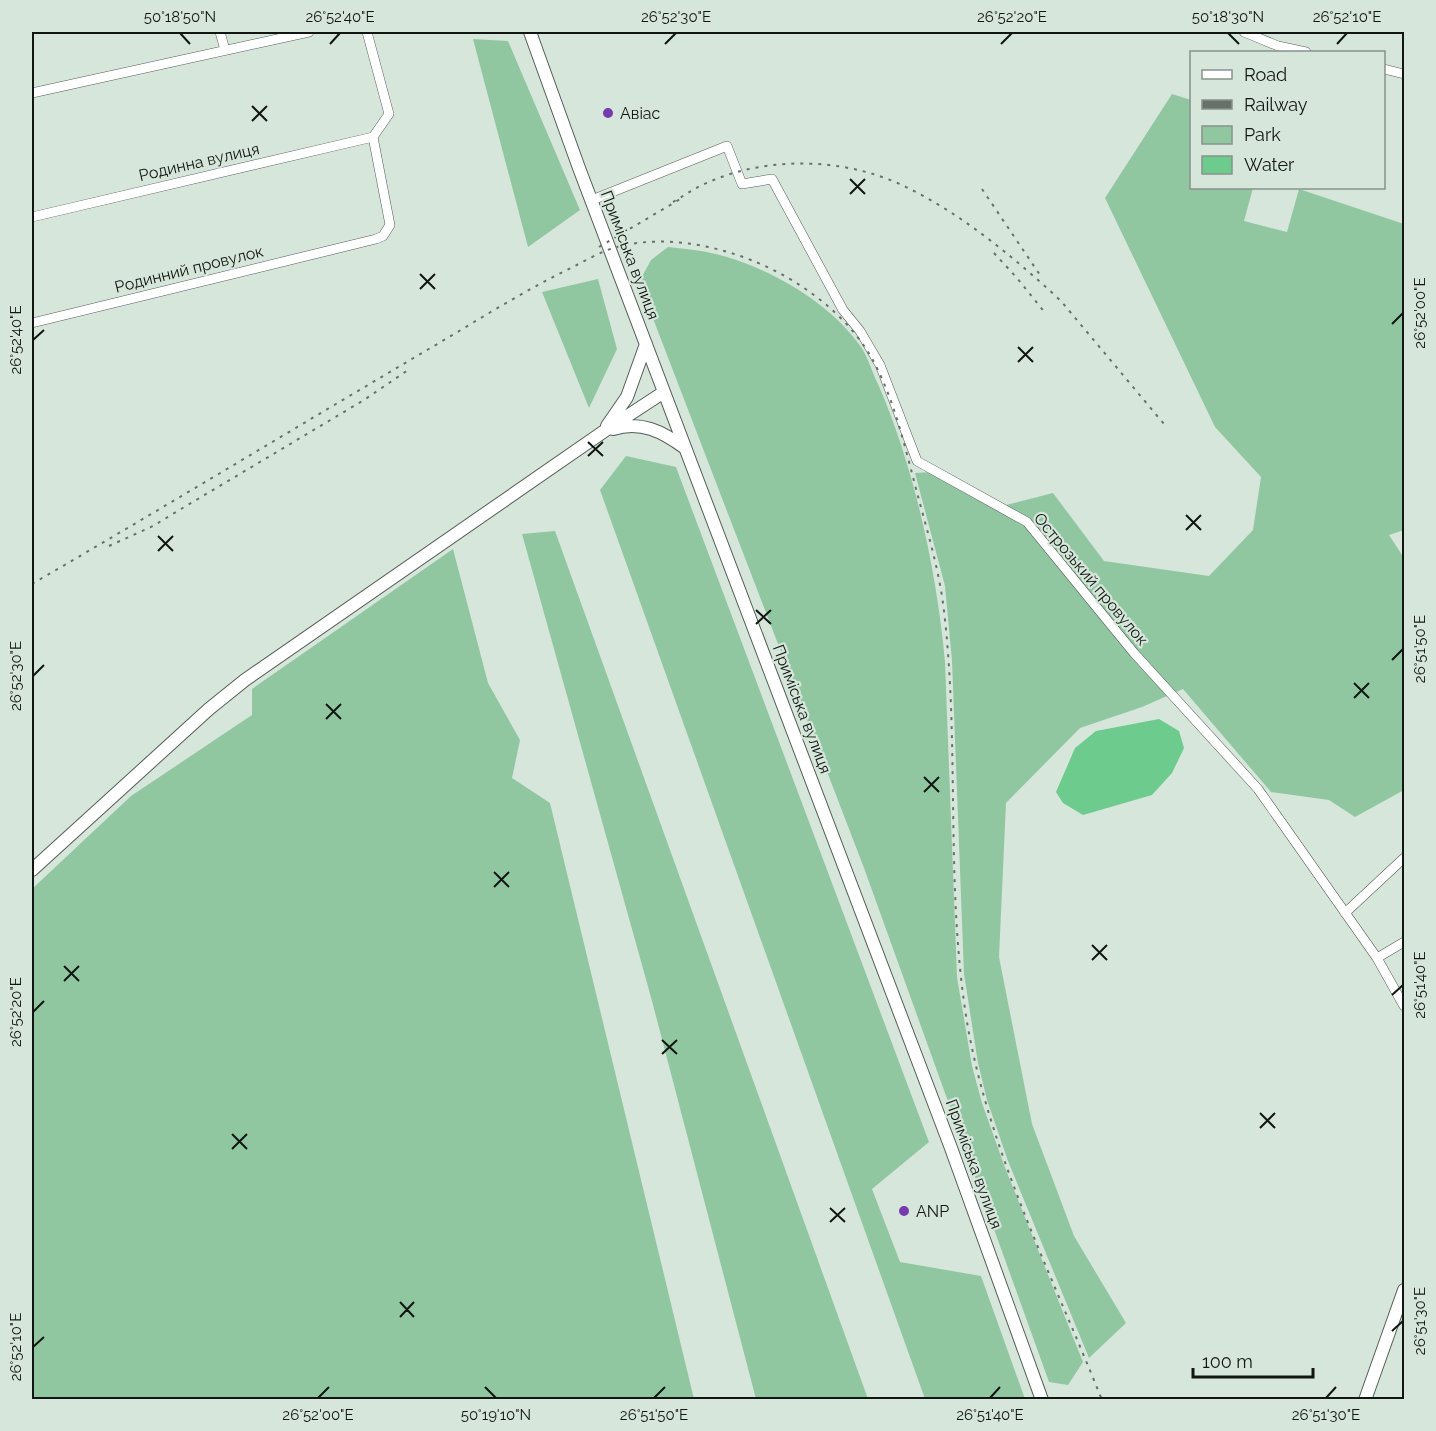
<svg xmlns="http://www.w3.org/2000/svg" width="1436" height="1431" font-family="Raleway,sans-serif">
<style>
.green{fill:#90c7a1}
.water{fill:#6dcb8e}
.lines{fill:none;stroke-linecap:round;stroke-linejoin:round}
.minor-casing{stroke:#535f56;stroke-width:10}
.major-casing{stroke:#535f56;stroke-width:14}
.minor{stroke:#fff;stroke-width:9}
.major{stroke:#fff;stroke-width:12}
.rail{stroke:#677069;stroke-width:2;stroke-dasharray:3 6;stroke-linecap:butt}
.ticks{fill:none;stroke:#111612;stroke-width:2}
.poi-dot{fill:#763aaf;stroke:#d7e6db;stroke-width:2}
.labels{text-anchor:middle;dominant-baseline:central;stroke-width:4.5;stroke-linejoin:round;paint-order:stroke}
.poi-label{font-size:16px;fill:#111612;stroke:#d7e6db;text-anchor:start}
.street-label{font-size:16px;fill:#111612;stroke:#d7e6db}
.neatline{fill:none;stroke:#111612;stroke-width:2}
.ticks-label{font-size:15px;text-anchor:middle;fill:#111612}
</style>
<rect width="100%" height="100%" fill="#d7e6db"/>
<path class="green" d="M473,39L508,41L580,210L528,247Z
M1172,94L1191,100L1192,188H1253L1244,221L1287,232L1299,189L1404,224V530L1389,535L1404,558V790L1355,817L1329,800L1271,792L1183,689L1142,707L1080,728L1006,803L999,957L1032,1124L1074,1236L1126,1323L1089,1358L1008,1161L987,1100L978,1063L964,974L952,661L945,586L915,473L933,472L994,508L1053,493L1104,561L1209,576L1253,530L1261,477L1215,427L1105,198Z
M668,247C687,249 708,251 727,257C776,272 831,304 861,347C868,357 872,372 878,384C914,466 937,572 945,662L957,977L972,1066L982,1103L1004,1165L1083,1362L1068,1385L1049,1382L864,868L639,282L651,260Z
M598,279L617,349L589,408L542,292Z
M626,456L676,467L929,1142L872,1189L900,1262L981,1276L1025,1399H925L600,490Z
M555,531L868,1399H756L652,1001L522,534Z
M453,549L488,683L520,740L512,778L550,803L694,1399H32V889L131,796L252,715V689Z"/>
<path class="water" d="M1159,719L1179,731L1184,748L1172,773L1152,795L1083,815L1063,803L1056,792L1075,748L1096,731Z"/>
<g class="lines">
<defs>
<path id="minor" d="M220,32L225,50
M1244,32L1278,46L1306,52
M1384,69L1404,74
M32,93L309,32
M592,200L727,146L742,184L772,179L843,310L860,331L880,365L917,461L1027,522L1134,653L1258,789L1377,958L1404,1006
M32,217L373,137
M32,323L376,239L383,236L390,225L373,137L389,114L367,32
M1345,913L1404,858
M1377,958L1404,942"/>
<path id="major" d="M530,32L579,168L951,1148L1042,1400
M607,426L627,397L646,344
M613,429C641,420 663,432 685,448
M32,870L209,709L245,680L603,432L664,392
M1365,1400L1404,1290"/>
</defs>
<use href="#minor" class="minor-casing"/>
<use href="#major" class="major-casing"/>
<use href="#minor" class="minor"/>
<use href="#major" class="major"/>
<path class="rail" d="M982,189L1040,275
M673,202C685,195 696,187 709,182C770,155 849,158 908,188C959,213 1006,251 1048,289L1061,301L1164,424
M599,247L682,198
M994,253L1017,278L1046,314
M109,546L153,526L181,509L364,400L411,368
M32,584C168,505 303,423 439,343C483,317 527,289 573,267C588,259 604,250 620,246C664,236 710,244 751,260C797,278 844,312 870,355C892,393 903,439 914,481C925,524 939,567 944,611C960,748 945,887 967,1022C989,1152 1053,1277 1102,1400"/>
</g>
<path class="ticks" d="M180,33L190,44M1228,33L1239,44M330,44L340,33M665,44L676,33M1001,44L1012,33M1337,44L1347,33M252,106L267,121M252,121L267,106M850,179L865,194M850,194L865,179M420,274L435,289M420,289L435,274M1392,324L1403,313M33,340L44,330M1018,347L1033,362M1018,362L1033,347M588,442L603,456M588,456L603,442M1186,515L1201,530M1186,530L1201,515M158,536L173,551M158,551L173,536M756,610L771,624M756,624L771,610M1392,660L1403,649M33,676L44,665M1354,683L1369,698M1354,698L1369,683M326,704L341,719M326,719L341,704M924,777L939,792M924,792L939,777M494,872L509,887M494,887L509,872M1092,945L1107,960M1092,960L1107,945M64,966L79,981M64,981L79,966M1392,995L1403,985M33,1012L44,1001M662,1040L677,1054M662,1054L677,1040M1260,1113L1275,1128M1260,1128L1275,1113M232,1134L247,1149M232,1149L247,1134M830,1208L845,1222M830,1222L845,1208M400,1302L414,1317M400,1317L414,1302M1392,1331L1403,1321M33,1347L44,1337M485,1387L496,1398M318,1398L329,1387M654,1398L665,1387M990,1398L1000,1387M1326,1398L1336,1387"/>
<g class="poi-dot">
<circle cx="608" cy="113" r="6"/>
<circle cx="904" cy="1211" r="6"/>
</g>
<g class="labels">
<g class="poi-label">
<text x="620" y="113">Авіас</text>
<text x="916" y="1211">ANP</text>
</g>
<g class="street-label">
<text transform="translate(199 162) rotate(-13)">Родинна вулиця</text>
<text transform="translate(630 255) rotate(69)">Приміська вулиця</text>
<text transform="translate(189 269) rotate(-14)">Родинний провулок</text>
<text transform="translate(1091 579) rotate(50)">Острозький провулок</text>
<text transform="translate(802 709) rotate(69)">Приміська вулиця</text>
<text transform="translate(974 1164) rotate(70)">Приміська вулиця</text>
</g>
</g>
<rect width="1436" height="1431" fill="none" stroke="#d7e6db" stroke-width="66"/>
<rect x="1190" y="51" width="195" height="138" fill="#d7e6db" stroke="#88938b" stroke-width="1.5"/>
<rect x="1202" y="70" width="30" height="9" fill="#ffffff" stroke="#88938b" stroke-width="1.5"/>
<text x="1244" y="81" font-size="18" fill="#111612">Road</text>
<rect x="1202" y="100" width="30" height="9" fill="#677069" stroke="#88938b" stroke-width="1.5"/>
<text x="1244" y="111" font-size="18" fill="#111612">Railway</text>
<rect x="1202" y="126" width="30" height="18" fill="#90c7a1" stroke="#88938b" stroke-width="1.5"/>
<text x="1244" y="141" font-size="18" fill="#111612">Park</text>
<rect x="1202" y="156" width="30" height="18" fill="#6dcb8e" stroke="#88938b" stroke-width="1.5"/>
<text x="1244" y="171" font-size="18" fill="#111612">Water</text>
<path d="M1193 1368v9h120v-9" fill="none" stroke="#111612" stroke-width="3"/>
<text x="1202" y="1368" font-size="18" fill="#111612" stroke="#d7e6db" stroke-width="4.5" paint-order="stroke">100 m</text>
<rect x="33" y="33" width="1370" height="1365" class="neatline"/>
<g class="ticks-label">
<text x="180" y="22">50°18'50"N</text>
<text x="340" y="22">26°52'40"E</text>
<text x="676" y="22">26°52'30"E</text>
<text x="1012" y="22">26°52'20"E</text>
<text x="1228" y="22">50°18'30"N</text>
<text x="1347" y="22">26°52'10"E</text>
<text transform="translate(1420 313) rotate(-90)" y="5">26°52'00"E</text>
<text transform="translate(16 340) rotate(-90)" y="5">26°52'40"E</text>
<text transform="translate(1420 649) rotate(-90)" y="5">26°51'50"E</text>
<text transform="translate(16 676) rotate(-90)" y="5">26°52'30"E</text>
<text transform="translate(1420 985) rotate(-90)" y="5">26°51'40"E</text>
<text transform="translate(16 1012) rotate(-90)" y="5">26°52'20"E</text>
<text transform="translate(1420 1321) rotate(-90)" y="5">26°51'30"E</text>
<text transform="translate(16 1347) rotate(-90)" y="5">26°52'10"E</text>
<text x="318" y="1420">26°52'00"E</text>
<text x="496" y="1420">50°19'10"N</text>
<text x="654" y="1420">26°51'50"E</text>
<text x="990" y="1420">26°51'40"E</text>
<text x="1326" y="1420">26°51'30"E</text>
</g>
</svg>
